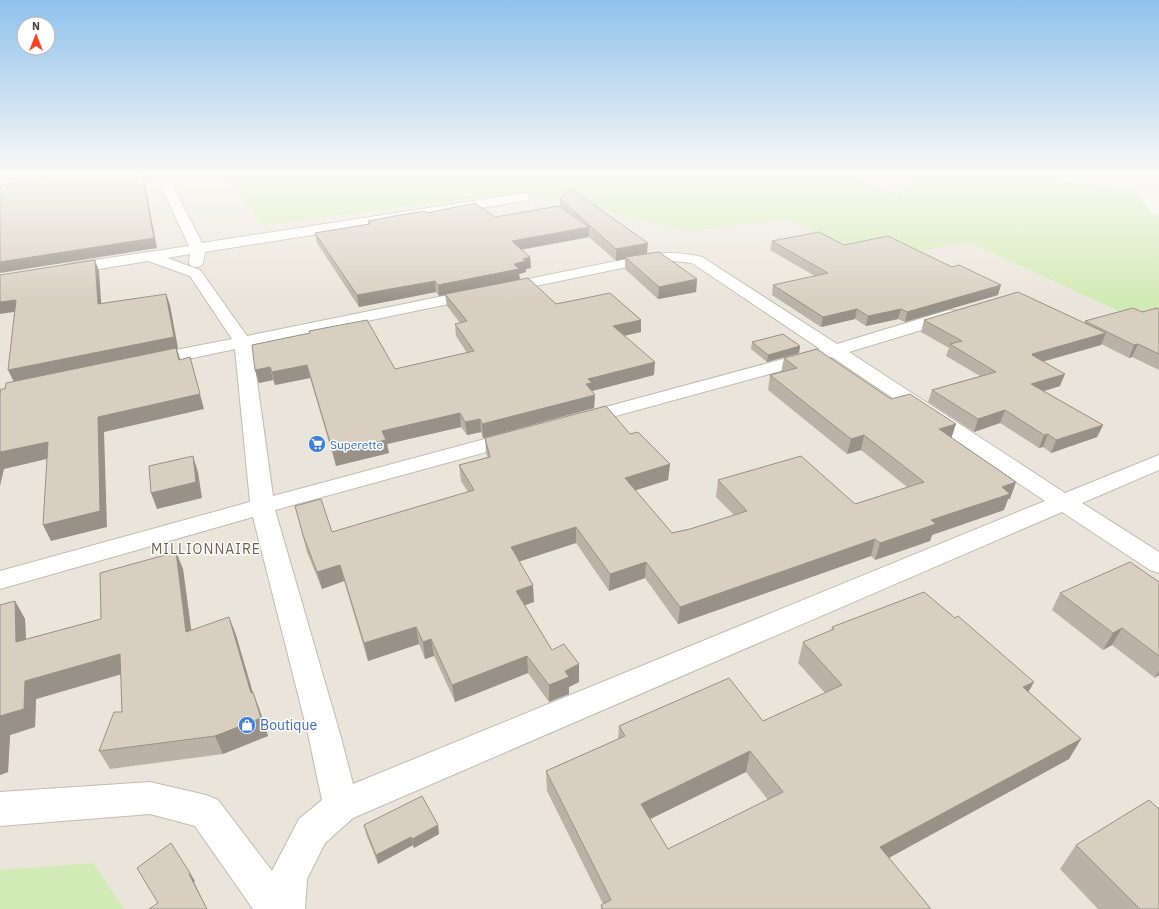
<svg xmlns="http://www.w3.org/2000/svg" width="1159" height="909" font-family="'IBM Plex Sans',sans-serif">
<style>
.residential{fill:#eae5da}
.green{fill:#d2eab5}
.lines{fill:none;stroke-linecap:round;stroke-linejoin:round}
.street-casing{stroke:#c2bbae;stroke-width:2}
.street{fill:#fff;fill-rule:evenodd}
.wall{fill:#bab2a6;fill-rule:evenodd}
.shaded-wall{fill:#979187}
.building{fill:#d8cfc1;stroke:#979187;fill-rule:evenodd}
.labels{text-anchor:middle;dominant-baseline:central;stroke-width:3;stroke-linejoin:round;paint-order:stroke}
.shop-label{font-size:12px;fill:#366cbe;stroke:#fff;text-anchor:start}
.quarter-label{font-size:14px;letter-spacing:1px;fill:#6e6250;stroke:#fff}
.near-shop-label{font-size:14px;fill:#366cbe;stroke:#fff;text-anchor:start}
</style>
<rect width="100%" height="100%" fill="#f6f3ec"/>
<path class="residential" d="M0,174H223L263,225L525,192L689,231L788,219L854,249L918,252L968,242L1140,321L1159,317V909H0Z"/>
<path class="green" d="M223,174H841L897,194L921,174H1008L1135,190L1152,214L1159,215V317L1140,321L968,242L918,252L854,249L788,219L689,231L525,192L263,225Z
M93,863L124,909H0V870Z"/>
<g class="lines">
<defs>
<path id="street" d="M162,174H174V188L202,243L524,193L528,194L530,197L528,200L524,201L205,252L203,263L201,266L196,267L191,266L189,263L190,254L167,258L200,270L247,336L651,254C669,252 685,253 702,257L837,344L946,311L952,310L958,311L960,315L958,319L849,352L1065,493L1159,455V470L1082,503L1159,552V573L1150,570L1062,512L353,818L325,843L307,879L305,909H253L195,826L150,814L0,826V792L150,782L206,795L218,800L272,871L299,819L322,800L308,734L253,517L0,589V571L250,502L235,349L150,367L143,365L141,361L143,357L150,355L232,339L190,276L148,261L68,274L63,272L60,269L63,266L68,264L189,246L162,188ZM674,261L692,263L820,349L576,415L573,419L576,423L583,425L590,423L832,357L1045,501L353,784L340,734L275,510L523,442L526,437L523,432L515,431L273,496L252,345L651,262Z"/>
</defs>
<use href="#street" class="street-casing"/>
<use href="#street" class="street"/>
</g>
<path class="wall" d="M560,199L647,254L697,279L696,292L658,299L625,269V259L616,261L589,237L521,250L530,257L531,268L526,269V272L519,274L520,279L556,304L641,332L624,336L654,375L592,391L595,395L594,408L483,438L481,432L467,435L461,427L387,444L389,453L336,466L310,378L275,385L273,380L259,383L255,370L310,333L309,331L395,369L467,353L456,336L455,324L460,323L447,306L445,295L439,296L436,292L359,307L317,243L315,233L368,224V221L427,213L495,217L560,207Z
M772,241L844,245L998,295L905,322L898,319L866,326L855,319L821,327L772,295L773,285L815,276L770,250Z
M1159,309V370L1132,357L1129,358L1101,344V345L1042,361L1060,386L1044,391L1103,425L1097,437L1051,453L1043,447L1039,448L1000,423L974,432L928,402L932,390L980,376L946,356L949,348L921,332L924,320L1084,323L1085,321Z
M752,342L800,346L799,353L767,362L751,349Z
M784,358L891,399L951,437L1010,499H1008L1004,510L932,535L930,541L875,560L871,556L678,624L645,578L609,591L576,543L519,561L534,602L525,605L552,650L579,664V682L569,687V694L549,702L528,673L455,702L434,656L425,659L419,644L368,661L344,581L322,589L307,552L295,506L332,532L468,492L461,481L459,465L488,458L486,453L485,438L630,434L670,464L668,480L635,490L672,533L690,529L734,515L716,497L718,480L855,504L907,487L861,450L847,454L768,390L770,375L781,372Z
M176,552L183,569L191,631L229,617L236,635L253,693L260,711L268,736L223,754L110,769L99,751L122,712L121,674L36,699L35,727L10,735L8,772L0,775V605L15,601L25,619L26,639L101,619Z
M1159,582V675L1155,678L1112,645L1103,650L1052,610L1060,593Z
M832,627L1029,692L1081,739L1069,759L889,858L931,909H601V905L603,904L547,791L546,771L618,739L619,726L763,721L825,693L798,663L803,642L831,631ZM746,772L768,800L668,849L650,819Z
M364,825H438L439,834L414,848L413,845L378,864L366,834Z
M1076,845L1159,909H1098L1060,869Z"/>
<path class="shaded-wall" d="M142,174H143L157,248L0,273V262Z
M589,227V237L512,251V241Z
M648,243L647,254L625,257V259L616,261V249Z
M530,257L531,268L526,269V272L519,274L520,280L439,296L438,285L523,259Z
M95,260L99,271L102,315L98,304Z
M697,279L696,292L658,299L659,287Z
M435,281L436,292L359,307L357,295Z
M1001,285L998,295L905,322L907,312Z
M166,294L170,305L178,348L177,349L181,362L179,360L14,382L8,370Z
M16,300L20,311L0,314V302Z
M857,309L855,319L821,327L823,317Z
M901,309L898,319L866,326L868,316Z
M641,320V332L613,338V326Z
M1106,333L1101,345L1031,365L1032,354Z
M1138,344L1132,357L1129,358L1134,345Z
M800,346L799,353L767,362L768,355Z
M190,357L204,409L104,432L107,527L51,541L43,525L98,417Z
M655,362L654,375L592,391V396L595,395L594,408L483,438L482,424L588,379Z
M307,365L310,378L275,385L272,372Z
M270,367L273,380L259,383L255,370Z
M1065,374L1060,386L1027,396L1031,384Z
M1005,410L1000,423L974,432L978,419Z
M460,413L461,427L387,444L389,453L336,466L333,452L382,431Z
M480,419L481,432L467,435L465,422Z
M956,424L951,439L939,429Z
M1103,425L1097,437L1051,453L1056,440Z
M1048,434L1043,447L1039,448L1044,435Z
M864,435L861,450L847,454L851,439Z
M48,442L55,457L4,469L0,486V452Z
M193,456L198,472L202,498L157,509L151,493Z
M670,464L668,480L624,494L625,478Z
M1016,482L1010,499H1008L1004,510L932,535L930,541L875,560L880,543L1002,487Z
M576,527V543L512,564L511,547Z
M875,539L871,556L678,624L680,607Z
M176,552L183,569L194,650L186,632Z
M646,562L645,578L609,591L610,574Z
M340,565L344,581L322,589L317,572Z
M533,585L534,602L517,608L516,591Z
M15,601L25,619L27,660L16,642Z
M229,617L236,635L258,711L251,693Z
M416,627L419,644L368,661L364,643Z
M1122,628L1112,645L1103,650L1113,633Z
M431,639L434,656L425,659L423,642Z
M120,654L129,672L36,699L35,727L10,735L8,772L0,775V716L25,681Z
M527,656L528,673L455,702L452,685Z
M579,664V682L569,687V694L549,702V685L565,671Z
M1159,671V675L1155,678Z
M1034,682L1023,702V687Z
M253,692L260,711L268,736L223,754L215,736Z
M1081,739L1069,759L872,867L880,847Z
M750,751L746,772L640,824L641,804Z
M438,825L439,834L414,848L412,839Z
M411,837L413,845L378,864L376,855Z
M190,873L195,881L194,882L207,909L189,874Z"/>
<path class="building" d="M68,174H142L154,238L0,262V185L68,176Z
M570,188L648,243L616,249L560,199Z
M475,203L495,217L559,206L589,227L512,241L530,257L523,259L526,261L514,264L519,269L438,285L435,281L357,295L315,233L370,224L368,221L400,215L425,211L427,213Z
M819,232L844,245L888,236L952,267L959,265L1001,285L907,312L901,309L868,316L857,309L823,317L773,285L828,273L772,241Z
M659,252L697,279L659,287L625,257Z
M95,260L98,304L166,294L174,337L8,370L16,300L0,302V275Z
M528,278L556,304L610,293L641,320L613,326L655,362L588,379L592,383L586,384L595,395L482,424L480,419L465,422L460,413L382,431L386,440L333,452L307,365L272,372L270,367L255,370L252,345L310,333L309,331L367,320L395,369L474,351L455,324L467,321L445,294Z
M1018,292L1106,333L1032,354L1034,355H1032L1065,374L1031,384L1103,425L1056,440L1048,434L1044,435L1005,410L978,419L932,390L996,372L950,344L962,341L924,320Z
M1133,308L1142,312L1157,308L1159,309V354L1138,344L1134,345L1085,321Z
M783,334L800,346L768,355L752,342Z
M176,348L179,360L190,357L200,394L98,417L100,511L43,525L48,442L0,452V394L1,389H5L6,383Z
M817,349L891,399L910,394L956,424L939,429L1016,482L1002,487L1010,494L931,520L936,524L880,543L875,539L680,607L646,562L610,574L576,527L511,547L533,585L516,591L552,650L564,644L579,664L565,671L569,677L549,685L527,656L452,685L431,639L423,642L416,627L364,643L340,565L317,572L303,535L295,506L321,499L332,532L474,490L459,465L490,457L485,438L606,406L630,434L638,432L670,464L625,478L672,533L690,529L747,511L718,480L801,456L855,504L924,482L864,435L851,439L770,375L797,368L784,358Z
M193,456L196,482L151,493L149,466Z
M176,552L186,632L229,617L251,693L253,692L261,718L215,736L99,751L114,712H122L120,654L25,681L24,709L0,716V605L15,601L16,642L101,619L100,573Z
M1130,562L1159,582V656L1122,628L1113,633L1060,593Z
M924,592L955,618L958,616L1034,682L1023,687L1081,739L880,847L931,909H603L601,905L611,900L546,771L625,736L619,726L729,678L763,721L842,685L803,642L834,629L832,627ZM750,751L783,792L668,849L641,804Z
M422,796L438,825L412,839L411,837L376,855L364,825Z
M1149,800L1159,809V909H1140L1076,845Z
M171,843L190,873L189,874L207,909H149L158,903L137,868Z"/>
<linearGradient id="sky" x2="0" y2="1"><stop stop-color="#8fc1ec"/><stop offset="0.58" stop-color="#fbfaf6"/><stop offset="1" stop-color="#fbfaf6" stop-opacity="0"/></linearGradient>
<rect width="1159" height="301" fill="url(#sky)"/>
<defs>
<symbol id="supermarket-disc" viewBox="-11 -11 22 22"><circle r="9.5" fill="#3f7fe0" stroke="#fff"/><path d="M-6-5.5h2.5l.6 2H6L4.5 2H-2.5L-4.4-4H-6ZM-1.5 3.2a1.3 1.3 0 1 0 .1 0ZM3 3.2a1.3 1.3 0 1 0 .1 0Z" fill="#fff"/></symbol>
<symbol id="shop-disc" viewBox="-11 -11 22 22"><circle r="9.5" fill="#3f7fe0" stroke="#fff"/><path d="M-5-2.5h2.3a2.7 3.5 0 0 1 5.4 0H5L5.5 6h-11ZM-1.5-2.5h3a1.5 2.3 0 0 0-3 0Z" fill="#fff"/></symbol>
</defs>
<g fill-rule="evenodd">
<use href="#supermarket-disc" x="307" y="434" width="20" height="20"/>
<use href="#shop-disc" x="237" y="715" width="20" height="20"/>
</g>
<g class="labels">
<g class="shop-label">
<text x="330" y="444">Superette</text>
</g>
<g class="quarter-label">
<text x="206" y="549">MILLIONNAIRE</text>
</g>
<g class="near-shop-label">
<text x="260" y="725">Boutique</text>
</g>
</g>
<g transform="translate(36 36)"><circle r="19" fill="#ffffff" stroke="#b7b4b0"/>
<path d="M0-3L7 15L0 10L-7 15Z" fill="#fc3f1d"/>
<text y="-6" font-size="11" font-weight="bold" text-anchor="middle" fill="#4b4439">N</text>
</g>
</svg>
